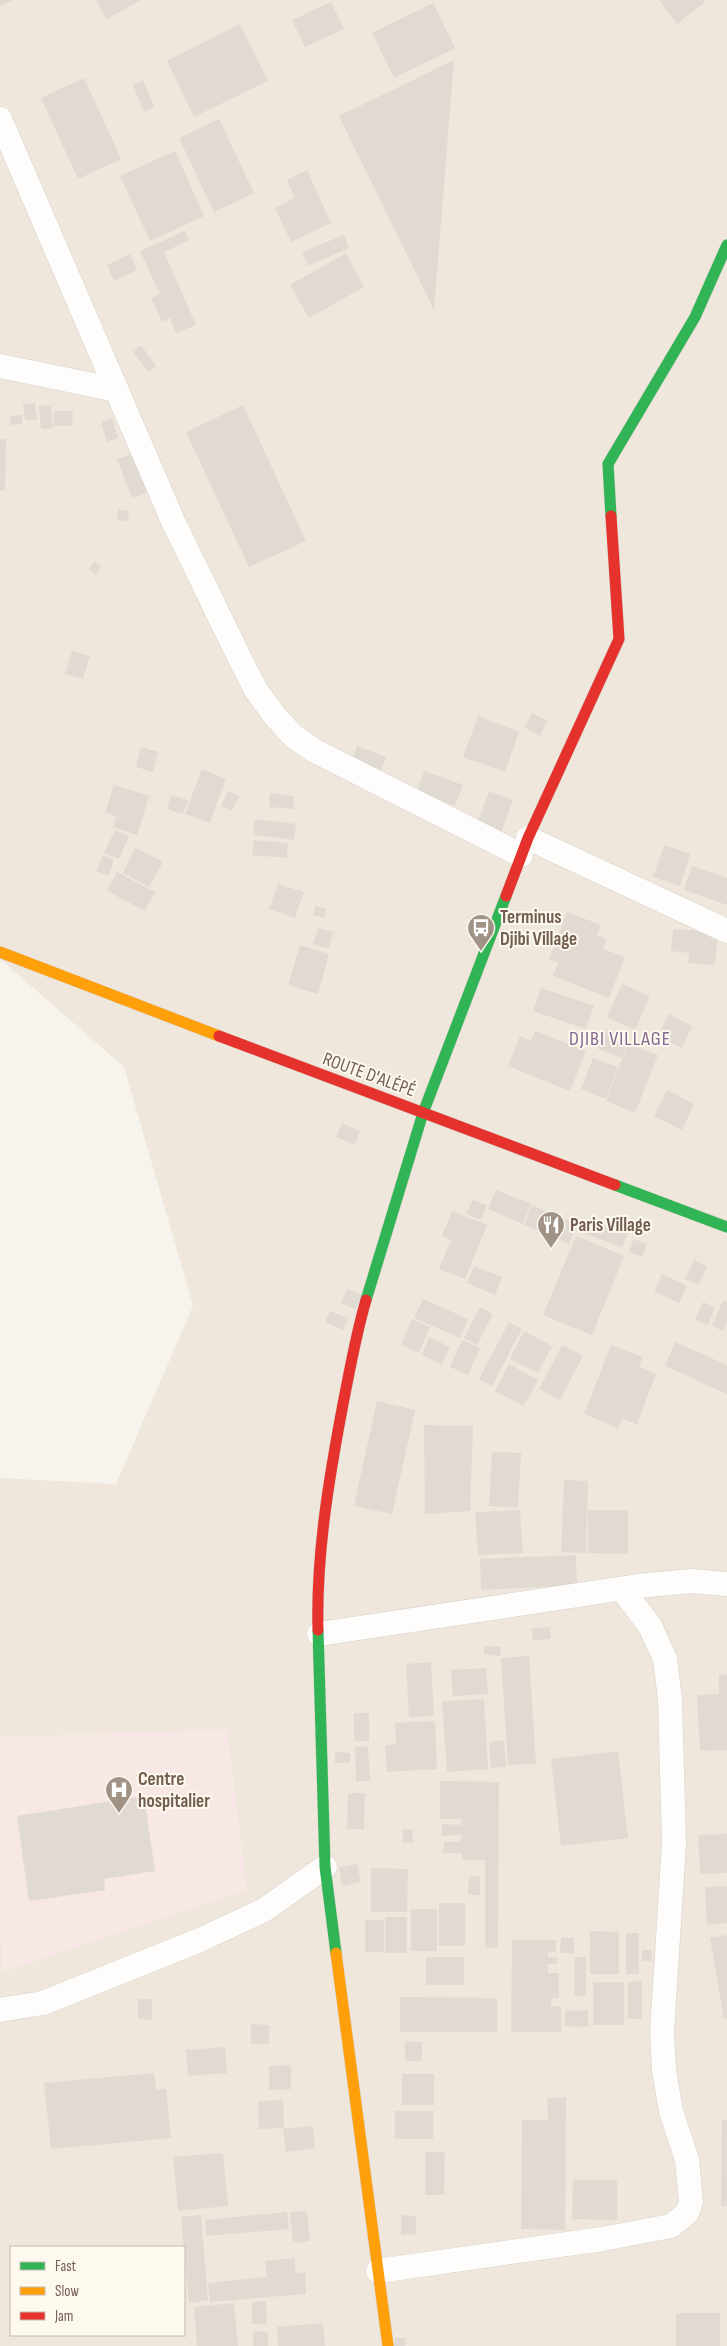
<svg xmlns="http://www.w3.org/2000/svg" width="727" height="2346" font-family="'Sofia Sans Condensed',sans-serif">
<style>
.residential{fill:#efe7db;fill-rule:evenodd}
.medical{fill:#f7e7e5}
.building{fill:#e0dad3}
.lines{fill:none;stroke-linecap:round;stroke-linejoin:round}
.street-casing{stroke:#d6d1cb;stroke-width:25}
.fast-casing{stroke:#d7d1cb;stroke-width:12}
.slow-casing{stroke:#d7d1cb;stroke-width:12}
.jam-casing{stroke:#d7d1cb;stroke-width:12}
.street{stroke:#fefdfc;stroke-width:24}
.fast{stroke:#30b455;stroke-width:11}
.slow{stroke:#ff9f0a;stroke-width:11}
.jam{stroke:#e5322d;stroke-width:11}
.labels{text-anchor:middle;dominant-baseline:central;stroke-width:4;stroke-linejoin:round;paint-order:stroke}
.poi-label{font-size:19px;font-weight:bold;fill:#735e4f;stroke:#fdf9ef;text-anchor:start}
.street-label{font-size:19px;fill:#735e4f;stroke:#fdf9ef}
.neighbourhood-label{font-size:20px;letter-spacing:1px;fill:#84668e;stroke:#fdf9ef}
</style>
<rect width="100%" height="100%" fill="#f7f4ed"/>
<path class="residential" d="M0,0H727V2346H0V1478L116,1484L193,1306L124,1067L0,959ZM11,2247H184V2335H11Z"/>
<path class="medical" d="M227,1729L247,1890L3,1972L0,1934V1737Z"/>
<path class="building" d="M0,0H13L0,6Z
M96,0H141L106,19Z
M659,0H703L705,2L677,24Z
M331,2L344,29L305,47L292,20Z
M433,3L455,48L394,78L372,33Z
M240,24L268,81L194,117L167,61Z
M454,60L434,310L339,116Z
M84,78L121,159L78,179L41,98Z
M143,80L154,107L144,112L133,85Z
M219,119L254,193L214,212L179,138Z
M175,151L204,216L150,241L120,176Z
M307,170L331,223L291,242L275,208L295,198L287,180Z
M185,231L189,240L164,252L196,325L176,333L170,318L162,322L151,298L160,294L140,251Z
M344,235L349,248L308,266L302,252Z
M346,253L364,287L309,318L290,285Z
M130,254L137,270L114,281L107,265Z
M141,345L156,366L148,372L133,352Z
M35,403L37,420H25L23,404Z
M51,405L53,428L41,429L39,406Z
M243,405L306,541L249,567L186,432Z
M54,411H73L72,426H54Z
M22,415V424L11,425L10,416Z
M112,418L118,438L107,442L101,422Z
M0,439H6L5,490H0Z
M132,454L147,492L132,498L117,459Z
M118,509L129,511L128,521L117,520Z
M94,561L101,566L96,575L89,570Z
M72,651L90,656L83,679L65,674Z
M532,713L547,721L540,736L525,728Z
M478,716L519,732L505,772L463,757Z
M357,746L386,757L380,773L351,763Z
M141,747L158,752L153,772L136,767Z
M202,769L226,779L210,823L185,814Z
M424,771L463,785L455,806L417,792Z
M114,785L149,796L137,835L113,827L116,816L105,813Z
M228,791L239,796L232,811L221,806Z
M489,791L513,800L500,836L476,827Z
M270,793L294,796L293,809L269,807Z
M171,795L188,800L183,814L167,809Z
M255,819L296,824L294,840L253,835Z
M115,830L129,836L119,859L104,853Z
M254,840L288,843L287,858L252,855Z
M664,845L690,854L680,886L653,877Z
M135,848L163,862L149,887L123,873Z
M103,855L114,860L108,876L96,871Z
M692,866L727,878V905L684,890Z
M117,872L155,892L145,911L107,891Z
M278,884L304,892L295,918L269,909Z
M315,906L326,909L325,918L313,915Z
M567,912L601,925L597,935L607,939L603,949L625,957L609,998L553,976L558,963L549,959Z
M318,928L333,932L329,948L313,945Z
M673,929L718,932L715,965L688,963L689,953L671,951Z
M300,945L329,954L318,994L288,985Z
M622,984L650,996L635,1030L607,1017Z
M541,988L594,1006L586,1029L533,1011Z
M669,1014L692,1026L682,1048L658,1036Z
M606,1029L629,1038L622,1058L598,1049Z
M535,1031L586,1051L570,1091L508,1066L520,1036L531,1041Z
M628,1044L658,1055L635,1113L606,1101Z
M593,1058L618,1067L606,1099L581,1089Z
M667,1090L694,1104L682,1130L654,1116Z
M342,1123L360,1131L355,1145L336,1137Z
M496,1190L531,1204L523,1224L488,1209Z
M473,1200L487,1205L481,1220L466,1214Z
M532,1205L577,1224L569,1244L524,1225Z
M452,1211L487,1225L465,1279L439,1269L451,1240L442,1236Z
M586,1218L628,1233L622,1247L582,1233Z
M576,1236L624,1256L592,1335L543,1315Z
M633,1239L647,1244L642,1257L629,1252Z
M694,1260L707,1266L699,1285L685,1279Z
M474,1266L502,1277L495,1295L467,1283Z
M662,1274L687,1286L679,1303L654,1292Z
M347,1289L362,1295L355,1310L341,1303Z
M423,1299L468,1319L460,1338L414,1318Z
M723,1300L727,1302V1322L723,1331L712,1326Z
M703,1302L715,1307L708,1325L695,1320Z
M480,1307L493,1314L477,1345L464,1338Z
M330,1311L348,1318L343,1330L325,1322Z
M412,1319L430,1327L419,1353L401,1345Z
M509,1322L522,1329L492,1386L479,1379Z
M524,1331L552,1346L538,1373L510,1359Z
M429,1337L450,1347L442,1364L422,1355Z
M462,1340L480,1348L468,1375L450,1367Z
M675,1342L727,1365V1394L665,1366Z
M562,1345L583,1356L560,1400L539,1389Z
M611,1345L643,1357L639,1367L656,1374L637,1424L622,1419L618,1428L584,1414Z
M509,1364L538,1380L524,1406L495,1391Z
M377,1401L415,1410L392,1514L354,1506Z
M424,1425L473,1426L470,1511L425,1514Z
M492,1452L521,1453L518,1508L489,1506Z
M564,1480L588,1481L586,1553L561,1552Z
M520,1510L523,1553L478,1555L475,1512Z
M588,1510H628V1554L588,1553Z
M576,1555L577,1585L481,1590L480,1559Z
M550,1627L551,1639L533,1640L532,1628Z
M485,1646L501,1647L500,1656L484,1654Z
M529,1656L536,1764L508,1765L501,1658Z
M431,1662L434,1716L409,1717L406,1664Z
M486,1668L488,1694L453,1696L451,1670Z
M727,1674V1750L700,1751L697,1695L719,1694V1675Z
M484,1699L488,1769L447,1772L442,1701Z
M354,1713H369V1741H354Z
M435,1721L437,1769L387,1772L385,1745L396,1744L395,1723Z
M504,1740L506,1767L491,1768L489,1742Z
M368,1746L370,1781H356L355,1747Z
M618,1751L628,1838L561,1846L551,1759Z
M335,1752L350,1753V1763H335Z
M440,1781L499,1782L498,1948L485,1947V1860H462V1853H443L444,1842H461V1835L442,1836V1824L461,1825V1819H440Z
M348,1793H365L364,1829H347Z
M144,1796L155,1871L104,1879L105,1890L29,1901L17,1816Z
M403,1829H412L413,1843H403Z
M727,1834V1873L700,1874L698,1835Z
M357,1864L361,1882L342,1886L339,1868Z
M371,1868L408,1869L407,1912H371Z
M480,1876V1895H468L469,1877Z
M727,1886V1923L707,1925L705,1887Z
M439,1903H465V1946H439Z
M411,1909H437V1951H411Z
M385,1917H407V1953H385Z
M365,1920H384V1952H365Z
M590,1931L619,1932V1974H590Z
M626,1933H639V1974H626Z
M727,1935V2019H724L710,1938Z
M561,1938H574V1953H560Z
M512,1940H556V1952L548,1951V1957H557V1964H548V1973H559V1998H551V2006H561V2032H511Z
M642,1950H651L652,1961H642Z
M426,1957H464V1985H426Z
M575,1957H586V1996H574Z
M642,1981V2019H628V1982Z
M593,1982H624V2025H593Z
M400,1997L497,1998V2032H400Z
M138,1999H152V2020L138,2019Z
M588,2010V2027L565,2026V2011Z
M251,2024L269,2025V2044H251Z
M405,2041L422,2042V2061H405Z
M225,2047L227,2073L188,2076L186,2050Z
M291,2065V2089L269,2090V2066Z
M154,2073L156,2090L166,2089L171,2138L51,2149L44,2083Z
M402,2074H434V2105H402Z
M566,2097L565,2230L521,2229L522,2120H548L547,2098Z
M283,2100L284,2128L259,2129L258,2101Z
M395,2111H433V2139H395Z
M722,2120H727V2206H721Z
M313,2126L315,2148L286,2152L283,2129Z
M425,2152H445L444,2195H425Z
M223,2153L228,2206L178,2211L173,2157Z
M573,2180H617V2220L572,2219Z
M307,2211L310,2241L293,2243L290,2212Z
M287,2212L289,2229L206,2236L205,2220Z
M201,2215L208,2300L189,2303L181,2217Z
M401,2215L416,2216V2234L401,2235Z
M294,2258L296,2273L305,2272L306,2294L210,2302L208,2283L267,2277L265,2261Z
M266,2301L267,2324H252V2302Z
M234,2303L238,2346H197L194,2307Z
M676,2313H720V2346H676Z
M323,2323L325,2346H278L277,2327Z
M253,2331L268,2332V2346H253Z
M395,2338H406L405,2346H394Z"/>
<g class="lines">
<defs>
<path id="street" d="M0,119L173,521L243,665L256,690L275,716L293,736L315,751L521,855
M0,366L117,390
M528,838L727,931
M319,1634L638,1586L692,1581L727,1584
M0,2010L43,2003L200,1940L264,1910L325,1867
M378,2271L602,2239L671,2226L687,2213L691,2202L687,2160L671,2111L664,2070L662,2032L674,1843L670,1699L665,1659L650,1626L623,1590"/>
<path id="fast" d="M611,516L608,464L695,317L727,245
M615,1185L727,1227
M366,1300L423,1113L506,896
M318,1630L325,1867L336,1953"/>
<path id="slow" d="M0,952L219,1036
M336,1953L388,2346"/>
<path id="jam" d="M506,896L528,838L619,639L611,516
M219,1036L615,1185
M318,1630C316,1555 329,1478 343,1404C350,1369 356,1334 366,1300"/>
</defs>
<use href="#street" class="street-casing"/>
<use href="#fast" class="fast-casing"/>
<use href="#slow" class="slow-casing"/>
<use href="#jam" class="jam-casing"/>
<use href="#street" class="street"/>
<use href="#fast" class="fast"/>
<use href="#slow" class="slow"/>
<use href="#jam" class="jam"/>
</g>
<defs>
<symbol id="bus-pin" viewBox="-11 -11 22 30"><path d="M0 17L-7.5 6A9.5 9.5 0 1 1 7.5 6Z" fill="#a19286" stroke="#fdf9ef"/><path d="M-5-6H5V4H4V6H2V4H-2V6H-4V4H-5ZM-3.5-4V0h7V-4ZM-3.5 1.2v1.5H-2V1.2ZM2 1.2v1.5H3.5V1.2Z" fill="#fff"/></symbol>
<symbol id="restaurant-pin" viewBox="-11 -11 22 30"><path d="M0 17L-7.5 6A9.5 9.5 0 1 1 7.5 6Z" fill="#a19286" stroke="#fdf9ef"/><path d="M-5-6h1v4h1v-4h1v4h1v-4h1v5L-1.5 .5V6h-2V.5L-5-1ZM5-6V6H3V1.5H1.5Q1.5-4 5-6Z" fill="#fff"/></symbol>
<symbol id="hospital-pin" viewBox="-11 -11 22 30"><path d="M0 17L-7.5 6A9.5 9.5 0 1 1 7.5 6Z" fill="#a19286" stroke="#fdf9ef"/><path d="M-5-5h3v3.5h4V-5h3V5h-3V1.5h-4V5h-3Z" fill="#fff"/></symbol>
</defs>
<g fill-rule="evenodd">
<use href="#bus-pin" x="465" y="912" width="32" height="43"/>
<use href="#restaurant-pin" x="535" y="1209" width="32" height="43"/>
<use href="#hospital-pin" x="103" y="1774" width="32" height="43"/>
</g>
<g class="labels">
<g class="poi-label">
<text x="500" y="917">Terminus<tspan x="500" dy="22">Djibi Village</tspan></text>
<text x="570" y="1225">Paris Village</text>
<text x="138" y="1779">Centre<tspan x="138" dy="22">hospitalier</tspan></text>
</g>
<g class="street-label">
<text transform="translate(369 1075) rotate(20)">ROUTE D'ALÉPÉ</text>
</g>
<g class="neighbourhood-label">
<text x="620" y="1039">DJIBI VILLAGE</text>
</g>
</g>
<rect x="10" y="2246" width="175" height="90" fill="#fdf9ef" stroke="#c6bbaf"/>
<rect x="20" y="2262" width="25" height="8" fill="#30b455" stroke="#c6bbaf"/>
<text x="55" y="2271" font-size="15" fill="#735e4f">Fast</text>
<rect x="20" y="2287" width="25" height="8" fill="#ff9f0a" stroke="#c6bbaf"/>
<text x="55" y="2296" font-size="15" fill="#735e4f">Slow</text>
<rect x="20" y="2312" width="25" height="8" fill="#e5322d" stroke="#c6bbaf"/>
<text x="55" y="2321" font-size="15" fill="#735e4f">Jam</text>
</svg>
